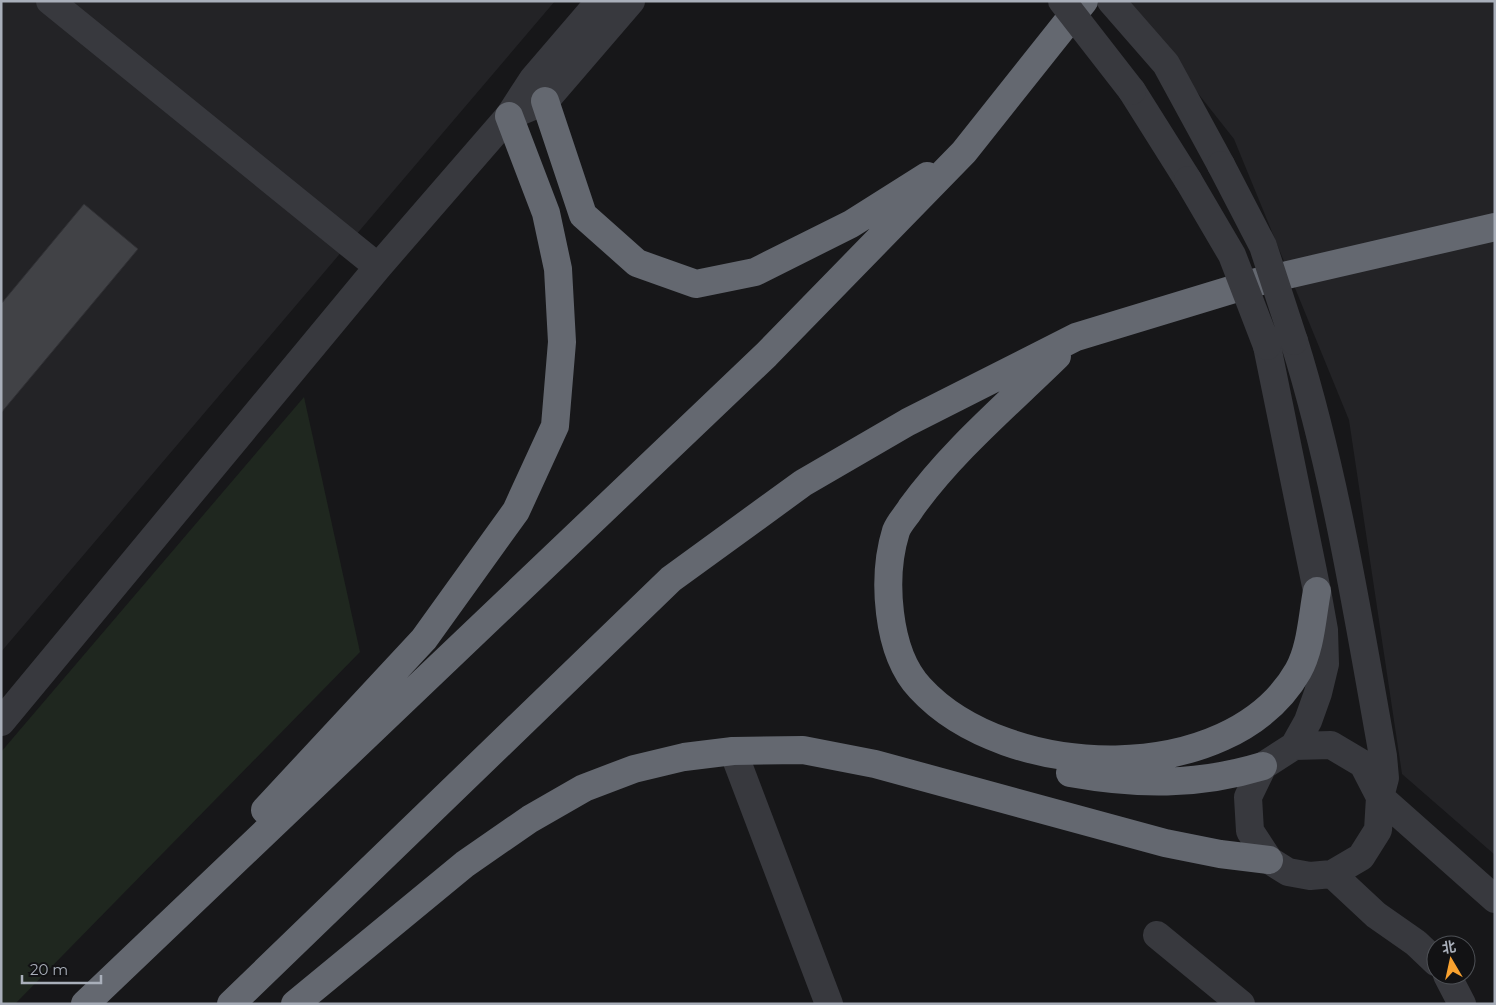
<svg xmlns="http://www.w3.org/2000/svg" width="1496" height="1005" font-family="Montserrat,'Noto Sans SC',sans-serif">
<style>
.built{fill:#232326}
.green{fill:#1f271f}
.building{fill:#414246;stroke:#313135}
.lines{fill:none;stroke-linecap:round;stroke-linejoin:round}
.minor{stroke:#38393e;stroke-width:28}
.highway{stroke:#646870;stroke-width:28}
.minor-bridge{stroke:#38393e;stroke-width:28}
</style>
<rect width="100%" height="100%" fill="#171719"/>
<path class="built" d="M1,1H555L1,652Z
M1125,1H1495V855L1402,774L1349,420L1234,139Z"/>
<path class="green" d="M304,397L360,652L15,1004H1V752Z"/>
<path class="building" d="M84,204L138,249L1,413V304Z"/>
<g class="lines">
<path class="minor" d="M50,1L378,267
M1111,1L1166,64L1221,165
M1132,91L1188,180
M509,116L533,79L600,1
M1294,341C1336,476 1358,617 1383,756L1385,778L1380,797L1495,899
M1267,346L1317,591L1324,630L1325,664L1318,693L1308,721L1294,746L1263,766L1248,797L1250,831L1269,860L1288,872L1310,876L1332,874L1361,857L1378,830L1380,797L1363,764L1331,745L1294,746
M1,722L378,267L509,116L545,101L631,1
M733,751L829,1004
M1332,874L1376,915L1416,943L1436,962
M1157,935L1241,1004
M1447,975L1462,1004"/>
<path class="highway" d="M545,101L583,215L637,263L696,284L755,272L851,224L927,176
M1057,356C1007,405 952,451 911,508C907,515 899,523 896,531C882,576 886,652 920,688C1006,782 1230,790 1298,671C1311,648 1312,617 1317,591
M1070,773C1137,785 1197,786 1263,766
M265,810L424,639L516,511L555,426L562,342L558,269L546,213L509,116
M85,1004L766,355L964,152L1084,1
M231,1004L671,579L803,483L908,422L1076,337L1257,282L1495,227
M295,1004L465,864L530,819L584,788L634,769L684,757L733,751L803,750L875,764L1165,843L1220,854L1269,860"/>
<path class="minor-bridge" d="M1062,1L1132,91
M1221,165L1263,246L1294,341
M1188,180L1232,255L1267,346"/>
</g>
<rect width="1496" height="1005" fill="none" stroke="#a9afba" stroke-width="5"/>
<g transform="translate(1451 960) rotate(351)"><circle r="24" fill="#121214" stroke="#4e5156"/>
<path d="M0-4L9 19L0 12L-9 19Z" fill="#f9a22f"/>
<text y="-8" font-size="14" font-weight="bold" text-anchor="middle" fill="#a9afba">北</text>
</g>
<path d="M22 975v8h79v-8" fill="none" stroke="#a9afba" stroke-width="2.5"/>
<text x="30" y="975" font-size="15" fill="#a9afba" stroke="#121214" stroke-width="4" paint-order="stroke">20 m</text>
</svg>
